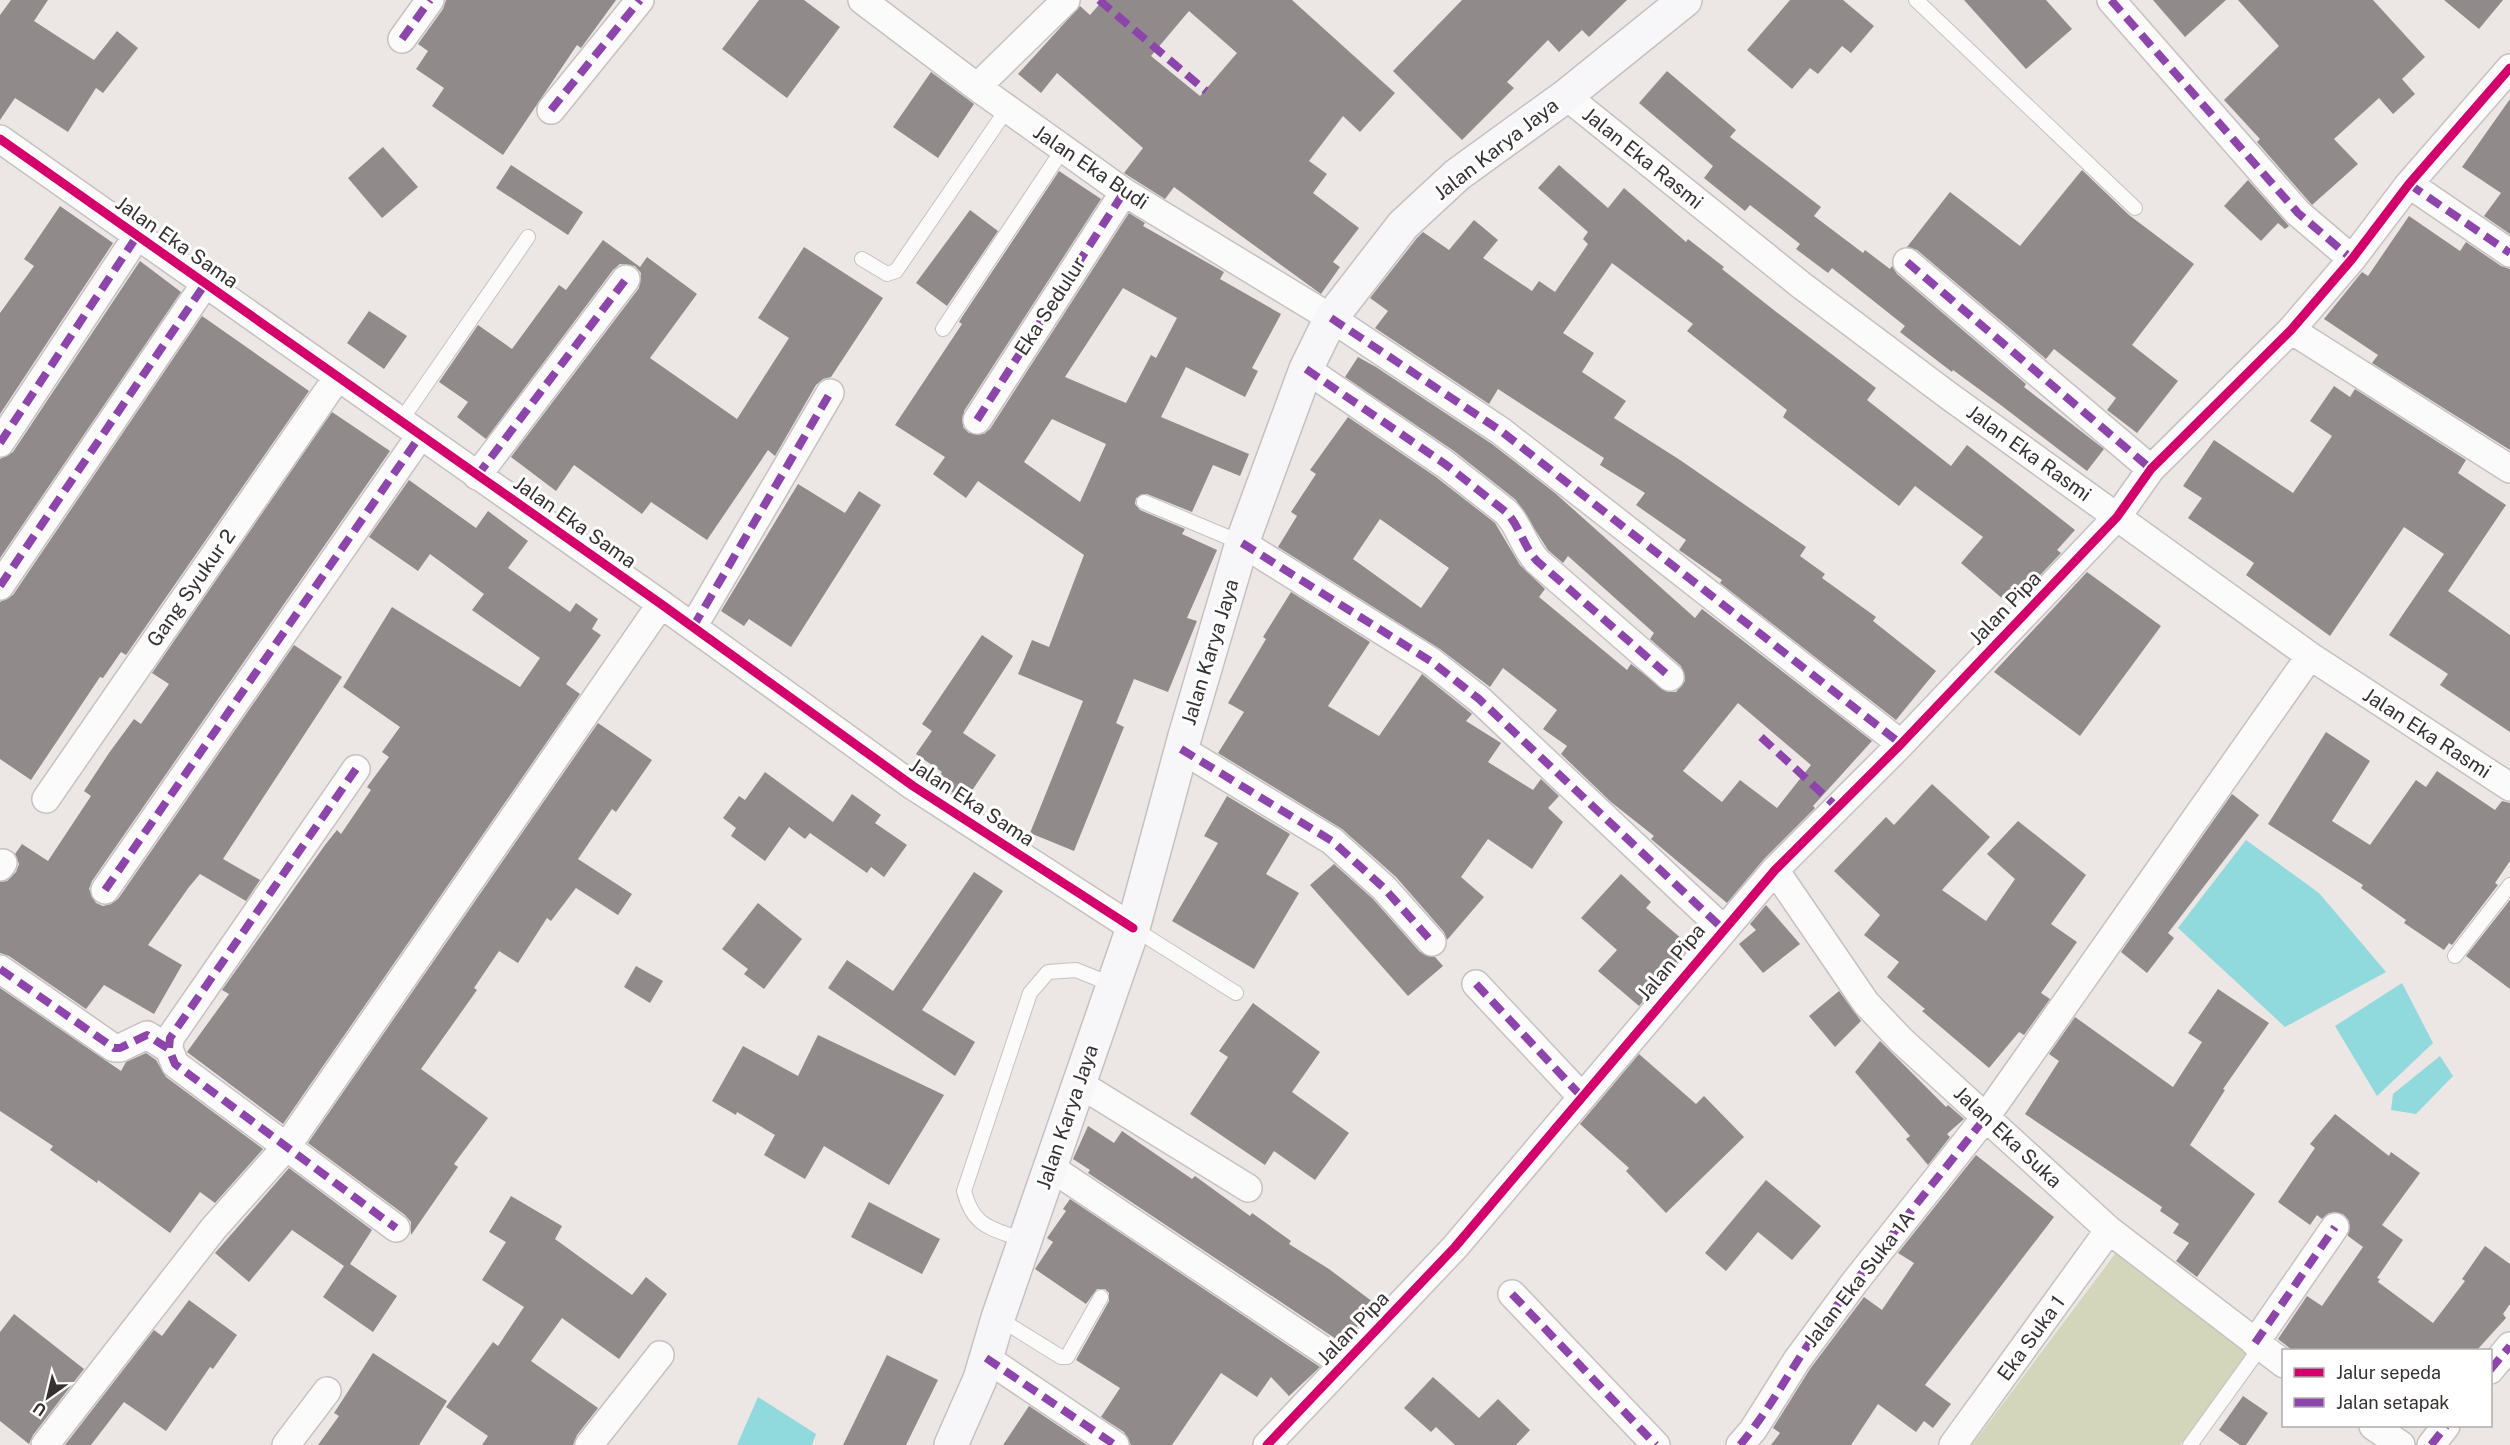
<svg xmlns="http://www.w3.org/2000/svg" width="2510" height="1445" font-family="'Public Sans',sans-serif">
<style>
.green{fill:#d3d6ba}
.water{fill:#90d9dc}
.building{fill:#908b8a;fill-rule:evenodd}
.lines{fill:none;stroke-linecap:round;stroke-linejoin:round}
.lane-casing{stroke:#c6c1c0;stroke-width:16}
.street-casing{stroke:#c6c1c0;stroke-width:30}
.secondary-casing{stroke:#c6c1c0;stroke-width:36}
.lane{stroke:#fcfbfb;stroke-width:14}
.street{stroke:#fcfbfb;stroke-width:27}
.secondary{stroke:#f7f6f8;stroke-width:33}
.quiet{stroke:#8e44ad;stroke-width:8;stroke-dasharray:15 8;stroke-linecap:butt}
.cycleway-casing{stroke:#fff;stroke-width:13}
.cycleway{stroke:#d6006c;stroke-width:9}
.labels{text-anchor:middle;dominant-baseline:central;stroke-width:6;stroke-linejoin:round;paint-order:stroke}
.street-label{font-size:20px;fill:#353130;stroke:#fff}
</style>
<rect width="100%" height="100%" fill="#ece6e5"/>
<path class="green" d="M2121,1246L2254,1346L2180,1445H1972Z"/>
<path class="water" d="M2246,840L2319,893L2386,972L2285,1027L2178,928Z
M2402,983L2433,1043L2377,1096L2335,1026Z
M2440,1056L2453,1076L2416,1114L2391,1110L2393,1094Z
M758,1397L816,1434L812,1445H737Z"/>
<path class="building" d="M11,0H48L34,21L94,60L117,31L138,48L103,93L96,88L68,132L15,98L0,120V15Z
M446,0H616L581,48L577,45L503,155L432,106L444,88L416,69L428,51L418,44L443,9Z
M759,0H804L840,27L787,98L722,49Z
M1103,0H1292L1395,93L1360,132L1343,116L1309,161L1327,174L1313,193L1359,228L1333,262L1340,267L1321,294L1174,187L1165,199L1124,173L1143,148L1057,73L1041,93L1018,74L1080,6L1090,15ZM1189,11L1237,53L1200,96L1151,56Z
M1462,0H1627L1589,37L1582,30L1559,52L1548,40L1507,82L1514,88L1462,140L1393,71Z
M1790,0H1843L1874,26L1851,53L1842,46L1818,74L1810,68L1792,89L1747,50Z
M1964,0H2046L2072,29L2026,69Z
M2153,0H2226L2185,37Z
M2238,0H2373L2425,57L2402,79L2415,94L2393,114L2379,98L2334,139L2358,164L2312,205L2257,142L2260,139L2224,100L2279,46Z
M2444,0H2503L2479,29Z
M1667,71L1736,130L1730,137L1821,207L1814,216L1863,253L1865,250L1890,269L1892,266L1897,274L2026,384L2024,387L2104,449L2087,471L2002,406L1953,370L1952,372L1900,332L1905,326L1832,268L1828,273L1796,249L1800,244L1750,205L1745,211L1704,178L1713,166L1639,103Z
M931,72L974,104L938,158L893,127Z
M2510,99V234L2484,216L2501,193L2462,167Z
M383,147L418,187L382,218L348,178Z
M511,165L583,212L568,235L496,188Z
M1559,165L1608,208L1624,188L1686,242L1688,239L1724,267L1722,269L1775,311L1876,388L1867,400L1951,466L1967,445L2075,530L2057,550L2061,553L2011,606L1961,563L1983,537L1915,486L1899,506L1783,417L1787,410L1687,331L1693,324L1612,263L1563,333L1594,353L1582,372L1626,401L1614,418L1680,460L1806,547L1800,556L1825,574L1822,578L1876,617L1873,621L1936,671L1896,720L1720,583L1722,580L1679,550L1686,540L1636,505L1645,493L1600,465L1604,458L1498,389L1489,404L1375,328L1388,311L1370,298L1417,238L1423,232L1449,250L1474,220L1498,240L1483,258L1532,291L1539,281L1555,292L1588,244L1583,239L1588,232L1538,188Z
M2082,170L2129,215L2194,264L2132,345L2178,381L2137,433L2107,410L2116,398L2054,349L2046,359L1917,250L1907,247L1950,192L2020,246Z
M1059,171L1101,199L964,411L963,427L969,433L984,434L990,429L1129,213L1145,223L1143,226L1224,272L1220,279L1281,314L1252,368L1258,371L1245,397L1186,367L1161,417L1249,454L1240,476L1213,465L1192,512L1147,494L1136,498L1135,504L1140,510L1185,529L1182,534L1217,550L1187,618L1197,621L1168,692L1134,679L1116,723L1124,727L1074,851L1030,833L1083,701L1018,674L1032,640L1049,647L1084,555L978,481L966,498L933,474L945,457L895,425L962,324L959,322L962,317ZM1123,288L1177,318L1156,358L1151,355L1126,403L1065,377ZM1052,419L1106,444L1080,502L1024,462Z
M2248,180L2289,226L2285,229L2278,223L2261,241L2224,206Z
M60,206L113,243L0,414V313L34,266L24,259Z
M970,210L998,231L947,306L916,283Z
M2409,216L2460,251L2466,242L2501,266L2510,269V450L2372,363L2378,355L2324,319L2362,272L2368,276Z
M603,240L640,267L647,257L697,294L650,358L737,419L789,338L758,318L804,247L883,298L831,377L823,379L816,385L775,456L768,450L707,540L651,502L642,514L574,465L556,491L511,457L639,288L641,273L635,266L620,264L613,270L486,439L457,417L468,402L439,382L478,325L512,349L559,285L566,290Z
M140,261L181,292L0,558V459L13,452Z
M369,311L407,336L384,369L347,343Z
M202,316L309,391L126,655L121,652L103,678L100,677L31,780L0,759V602L13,595Z
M1358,357L1376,367L1492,444L1555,493L1695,618L1702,609L1872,741L1813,806L1815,808L1764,859L1727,903L1651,839L1654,836L1611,802L1561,754L1567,746L1543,729L1557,710L1503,668L1490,687L1440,649L1278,547L1297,516L1291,512L1316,474L1310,470L1348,417L1436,477L1495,523L1520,565L1545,589L1539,597L1627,670L1631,664L1668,692H1676L1685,681L1681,666L1650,639L1654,633L1568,556L1563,563L1548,550L1516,500L1454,451L1345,377ZM1380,519L1449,568L1421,608L1353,559ZM1738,703L1811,765L1777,808L1740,780L1722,802L1683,771Z
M2334,386L2350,397L2355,389L2466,460L2458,473L2506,505L2448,591L2510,635V732L2440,685L2448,674L2389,635L2444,554L2404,527L2330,636L2246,575L2254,563L2188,518L2202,498L2183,486L2214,440L2293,493L2332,436L2310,421Z
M332,412L390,451L92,881L89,889L96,903L103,906L111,904L118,899L294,645L342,677L223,859L260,880L246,901L200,874L189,887L148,945L182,965L154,1014L104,985L86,1009L9,956L0,953V882L7,881L16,872L19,864L15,854L22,844L48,861L91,796L84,791L109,753L134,719L141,724L169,684L152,673Z
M409,480L476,528L488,511L528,541L508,568L570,612L576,603L598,619L592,629L601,635L566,684L580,694L283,1124L187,1052L229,994L222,990L325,845L337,830L341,834L371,790L367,787L389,757L382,752L400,727L343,687L392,607L520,687L540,658L472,610L484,594L430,554L418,571L369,537Z
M798,484L845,513L859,491L881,505L791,647L749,619L744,626L721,611Z
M2087,572L2161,626L2080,736L1994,672Z
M1291,592L1370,642L1328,706L1379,736L1422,674L1472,714L1466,721L1501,743L1488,762L1533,790L1541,779L1559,796L1548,808L1563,822L1532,869L1488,839L1461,877L1484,897L1447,940L1444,932L1396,877L1342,829L1218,753L1244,712L1228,703L1266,639L1263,637Z
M982,635L1013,656L963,733L996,755L965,801L935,781L942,772L916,754L932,731L922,724Z
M598,723L652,760L616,812L612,809L578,859L632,894L618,915L576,888L551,921L547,918L518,963L499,951L474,988L477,990L421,1069L488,1118L454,1164L458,1167L411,1235V1222L405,1215L308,1143Z
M2326,732L2370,761L2332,821L2370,845L2416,780L2426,787L2437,771L2495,810L2502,801L2510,803V861L2495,883L2498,885L2452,945L2449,943L2444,950L2404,923L2406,920L2361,888L2363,885L2268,824Z
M765,772L833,822L852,794L881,815L875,823L907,845L884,877L871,867L867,873L810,833L805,839L789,827L765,861L731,836L736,828L723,818L739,796L745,800Z
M1932,784L1990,837L1942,890L1986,921L2015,879L1987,854L2018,821L2086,875L2051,924L2077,942L2041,993L2050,999L2024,1035L2019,1032L1989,1068L1922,1011L1925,1009L1887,977L1899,962L1864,935L1880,915L1834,871L1886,817L1894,825Z
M2232,794L2259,815L2168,933L2174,938L2147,973L2121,952Z
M1227,796L1290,834L1266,874L1299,893L1254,969L1172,921L1218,843L1204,836Z
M1334,864L1373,899L1420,952L1435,957L1443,966L1408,996L1310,885Z
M974,872L1003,891L922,1010L975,1042L955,1076L828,988L847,960L893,991Z
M1621,874L1651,902L1646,908L1690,946L1639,1006L1598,971L1617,950L1581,918Z
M2510,900V989L2466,956Z
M758,903L802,939L764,989L744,974L748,969L722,949Z
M1766,905L1800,944L1763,973L1739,944L1756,930L1750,924Z
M636,966L663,981L650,1003L624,987Z
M0,988L121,1071L126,1062L146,1053L156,1060L166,1077L263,1149L215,1203L200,1192L170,1233L98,1180L97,1183L50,1150L53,1146L0,1111Z
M2218,989L2269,1023L2223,1089L2225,1090L2190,1145L2255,1194L2197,1277L2176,1261L2189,1243L2173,1233L2179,1224L2160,1211L2162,1207L2025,1114L2059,1061L2049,1054L2075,1017L2173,1087L2202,1042L2188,1033Z
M1839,991L1861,1021L1835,1047L1809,1016Z
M1253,1003L1320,1052L1292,1092L1349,1133L1315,1180L1274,1151L1265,1165L1190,1114L1228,1057L1219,1051Z
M818,1035L944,1095L889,1185L824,1146L805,1179L764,1155L775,1135L737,1112L736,1115L712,1101L743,1046L798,1076Z
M1880,1041L1946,1107L1948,1105L1964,1119L1947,1134L1950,1137L1928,1165L1906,1139L1910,1136L1855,1072Z
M1639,1054L1696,1104L1704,1096L1744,1137L1666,1213L1626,1171L1629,1168L1580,1124Z
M2335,1114L2389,1156L2391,1152L2420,1173L2382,1225L2403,1240L2377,1278L2380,1279L2378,1282L2433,1323L2465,1281L2462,1279L2485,1246L2510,1264V1304L2503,1314L2506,1318L2477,1350H2292L2278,1339L2307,1296L2322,1306L2363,1247L2348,1236L2349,1221L2343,1214L2329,1213L2322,1219L2317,1215L2310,1225L2278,1202L2315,1148L2310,1144Z
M1088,1126L1114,1143L1122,1131L1192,1179L1195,1176L1250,1216L1252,1213L1291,1241L1289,1244L1329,1269L1377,1305L1342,1343L1088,1173L1090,1170L1073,1159Z
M1976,1155L2054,1217L1925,1385L1951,1404L1933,1428L1924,1421L1916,1432L1878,1404L1851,1445H1771L1780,1433L1773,1428L1810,1369L1864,1297L1882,1310L1914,1263L1898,1253Z
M289,1168L372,1230L350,1264L397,1296L373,1332L323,1297L344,1266L292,1230L249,1282L215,1253Z
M1766,1180L1821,1226L1792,1260L1758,1232L1726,1271L1705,1253Z
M511,1196L562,1226L555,1239L632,1295L646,1277L667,1294L619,1359L562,1318L531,1361L598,1408L577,1435L573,1445H482L488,1436L446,1407L493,1342L498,1346L524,1307L482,1280L506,1242L489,1232Z
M1070,1199L1320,1367L1289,1396L1271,1377L1257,1397L1221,1373L1172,1445H1131L1124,1432L1101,1417L1120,1388L1076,1360L1109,1301V1293L1105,1289H1097L1086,1304L1035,1269L1053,1242L1047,1238L1066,1211L1063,1209Z
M869,1202L940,1239L922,1274L851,1237Z
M189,1300L237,1335L213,1369L210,1367L166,1431L124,1402L91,1445H65L154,1330L162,1336Z
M14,1314L84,1369L33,1435L29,1444L0,1421V1332Z
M373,1353L447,1401L419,1445H318L339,1416L334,1413Z
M887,1355L938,1380L906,1445H843Z
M1433,1377L1479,1418L1498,1399L1530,1430L1516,1445H1455L1436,1427L1431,1432L1404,1408Z
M2243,1396L2268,1413L2246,1445H2240L2219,1430Z
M1029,1406L1087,1445H1003Z"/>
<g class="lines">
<defs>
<path id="lane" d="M1916,0L2135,208
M862,259L887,274L896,271L1007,109
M943,329L1063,149
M400,422L528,237
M1144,502L1242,543
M1133,928L1236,993
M2455,956L2510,885
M1025,1241C991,1227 974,1229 964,1191L1030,993L1048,972L1076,970L1113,985
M998,1318L1061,1357H1067L1101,1297
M2190,1445L2260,1348"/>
<path id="street" d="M862,0L977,87L1124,192L1331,318L1501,431L1901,744
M2111,0L2298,213L2352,259
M402,39L430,0
M977,87L1066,0
M1566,96L1801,285L1949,396L2310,656L2510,787
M551,110L640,0
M0,139L661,604L913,786L1133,928
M2409,184L2510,253
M1907,262L2151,469
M2291,330L2510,469
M1306,369L1445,464L1506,512C1520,526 1523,546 1537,561L1670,677
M977,420L1124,192
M0,443L137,236
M477,476L626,279
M1242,543L1432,662L1479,699L1723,929
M0,586L205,284
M693,627L830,393
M1181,749L1332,841L1384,888L1432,942
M356,769L170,1038L169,1049L175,1064L396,1228
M46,799L337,378
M0,867L3,863
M1775,870L1866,1003L1901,1040L2109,1230L2284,1364
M105,890L420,436
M0,969L114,1048H120L147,1035L169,1049
M1476,984L1582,1097
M1078,1083L1248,1188
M1050,1167L1344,1364
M1512,1294L1656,1445
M2255,1343L2335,1227
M986,1358L1115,1445
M2490,1370L2510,1346
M2373,1426L2401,1445
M45,1445L213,1229L287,1146L661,604
M286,1445L327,1391
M589,1445L660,1355
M1267,1445L1455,1247L1775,870L1901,744L2117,517L2151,469L2291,330L2352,259L2409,184L2510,68
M1740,1445L1753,1430L1797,1360L1854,1283L1985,1118L2310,656
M1953,1445L2109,1230
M2431,1445L2446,1426"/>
<path id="secondary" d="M951,1445L980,1379L998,1318L1133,928L1185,736L1242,543L1306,369L1331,318L1403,225L1457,175L1566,96L1685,0"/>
</defs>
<use href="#lane" class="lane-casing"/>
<use href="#street" class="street-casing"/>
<use href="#secondary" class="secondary-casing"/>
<use href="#lane" class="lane"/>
<use href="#street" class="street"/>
<use href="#secondary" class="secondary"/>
<path class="quiet" d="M1099,0L1206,91
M2111,0L2298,213L2352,259
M402,39L430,0
M551,110L640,0
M2409,184L2510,253
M1907,262L2151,469
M1331,318L1501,431L1901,744
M1306,369L1445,464L1506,512C1520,526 1523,546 1537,561L1670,677
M977,420L1124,192
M0,443L137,236
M477,476L626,279
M1242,543L1432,662L1479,699L1723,929
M0,586L205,284
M693,627L830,393
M1761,737L1838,808
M1181,749L1332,841L1384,888L1432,942
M356,769L170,1038L169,1049L175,1064L396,1228
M105,890L420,436
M0,969L114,1048H120L147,1035L169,1049
M1476,984L1582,1097
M1512,1294L1656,1445
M2255,1343L2335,1227
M986,1358L1115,1445
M2490,1370L2510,1346
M1740,1445C1768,1412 1789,1372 1814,1336C1869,1262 1928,1190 1985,1118
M2431,1445L2446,1426"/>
<defs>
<path id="cycleway" d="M0,139L661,604L913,786L1133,928
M1267,1445L1455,1247L1775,870L1901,744L2117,517L2151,469L2291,330L2352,259L2409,184L2510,68"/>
</defs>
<use href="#cycleway" class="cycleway-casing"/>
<use href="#cycleway" class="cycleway"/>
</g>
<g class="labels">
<g class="street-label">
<text transform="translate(1496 149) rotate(-38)">Jalan Karya Jaya</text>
<text transform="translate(1643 158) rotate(39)">Jalan Eka Rasmi</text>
<text transform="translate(1091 167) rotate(34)">Jalan Eka Budi</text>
<text transform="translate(177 242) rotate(35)">Jalan Eka Sama</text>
<text transform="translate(1050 306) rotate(-57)">Eka Sedulur</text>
<text transform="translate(2029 453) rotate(36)">Jalan Eka Rasmi</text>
<text transform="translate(575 522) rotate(35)">Jalan Eka Sama</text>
<text transform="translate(191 588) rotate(-55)">Gang Syukur 2</text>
<text transform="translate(2005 608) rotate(-46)">Jalan Pipa</text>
<text transform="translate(1210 652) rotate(-73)">Jalan Karya Jaya</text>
<text transform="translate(2427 733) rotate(33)">Jalan Eka Rasmi</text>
<text transform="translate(972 802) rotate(33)">Jalan Eka Sama</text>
<text transform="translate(1671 962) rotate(-50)">Jalan Pipa</text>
<text transform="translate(1067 1117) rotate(-71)">Jalan Karya Jaya</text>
<text transform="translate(2008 1137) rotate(43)">Jalan Eka Suka</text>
<text transform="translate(1859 1279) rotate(-52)">Jalan Eka Suka 1A</text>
<text transform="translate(1353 1328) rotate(-46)">Jalan Pipa</text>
<text transform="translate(2031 1338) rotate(-54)">Eka Suka 1</text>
</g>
</g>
<rect x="2282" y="1349" width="210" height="78" fill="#ffffff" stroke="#aeadac" stroke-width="1.5"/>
<rect x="2294" y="1368" width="30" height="9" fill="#d6006c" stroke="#aeadac" stroke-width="1.5"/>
<text x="2336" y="1379" font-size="18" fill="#353130">Jalur sepeda</text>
<rect x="2294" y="1398" width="30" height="9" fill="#8e44ad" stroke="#aeadac" stroke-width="1.5"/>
<text x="2336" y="1409" font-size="18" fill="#353130">Jalan setapak</text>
<g transform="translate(48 1397) rotate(214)" stroke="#ffffff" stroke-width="4.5" paint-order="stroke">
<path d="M0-4.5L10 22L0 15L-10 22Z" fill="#353130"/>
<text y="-9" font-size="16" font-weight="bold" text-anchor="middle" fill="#353130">U</text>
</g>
</svg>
